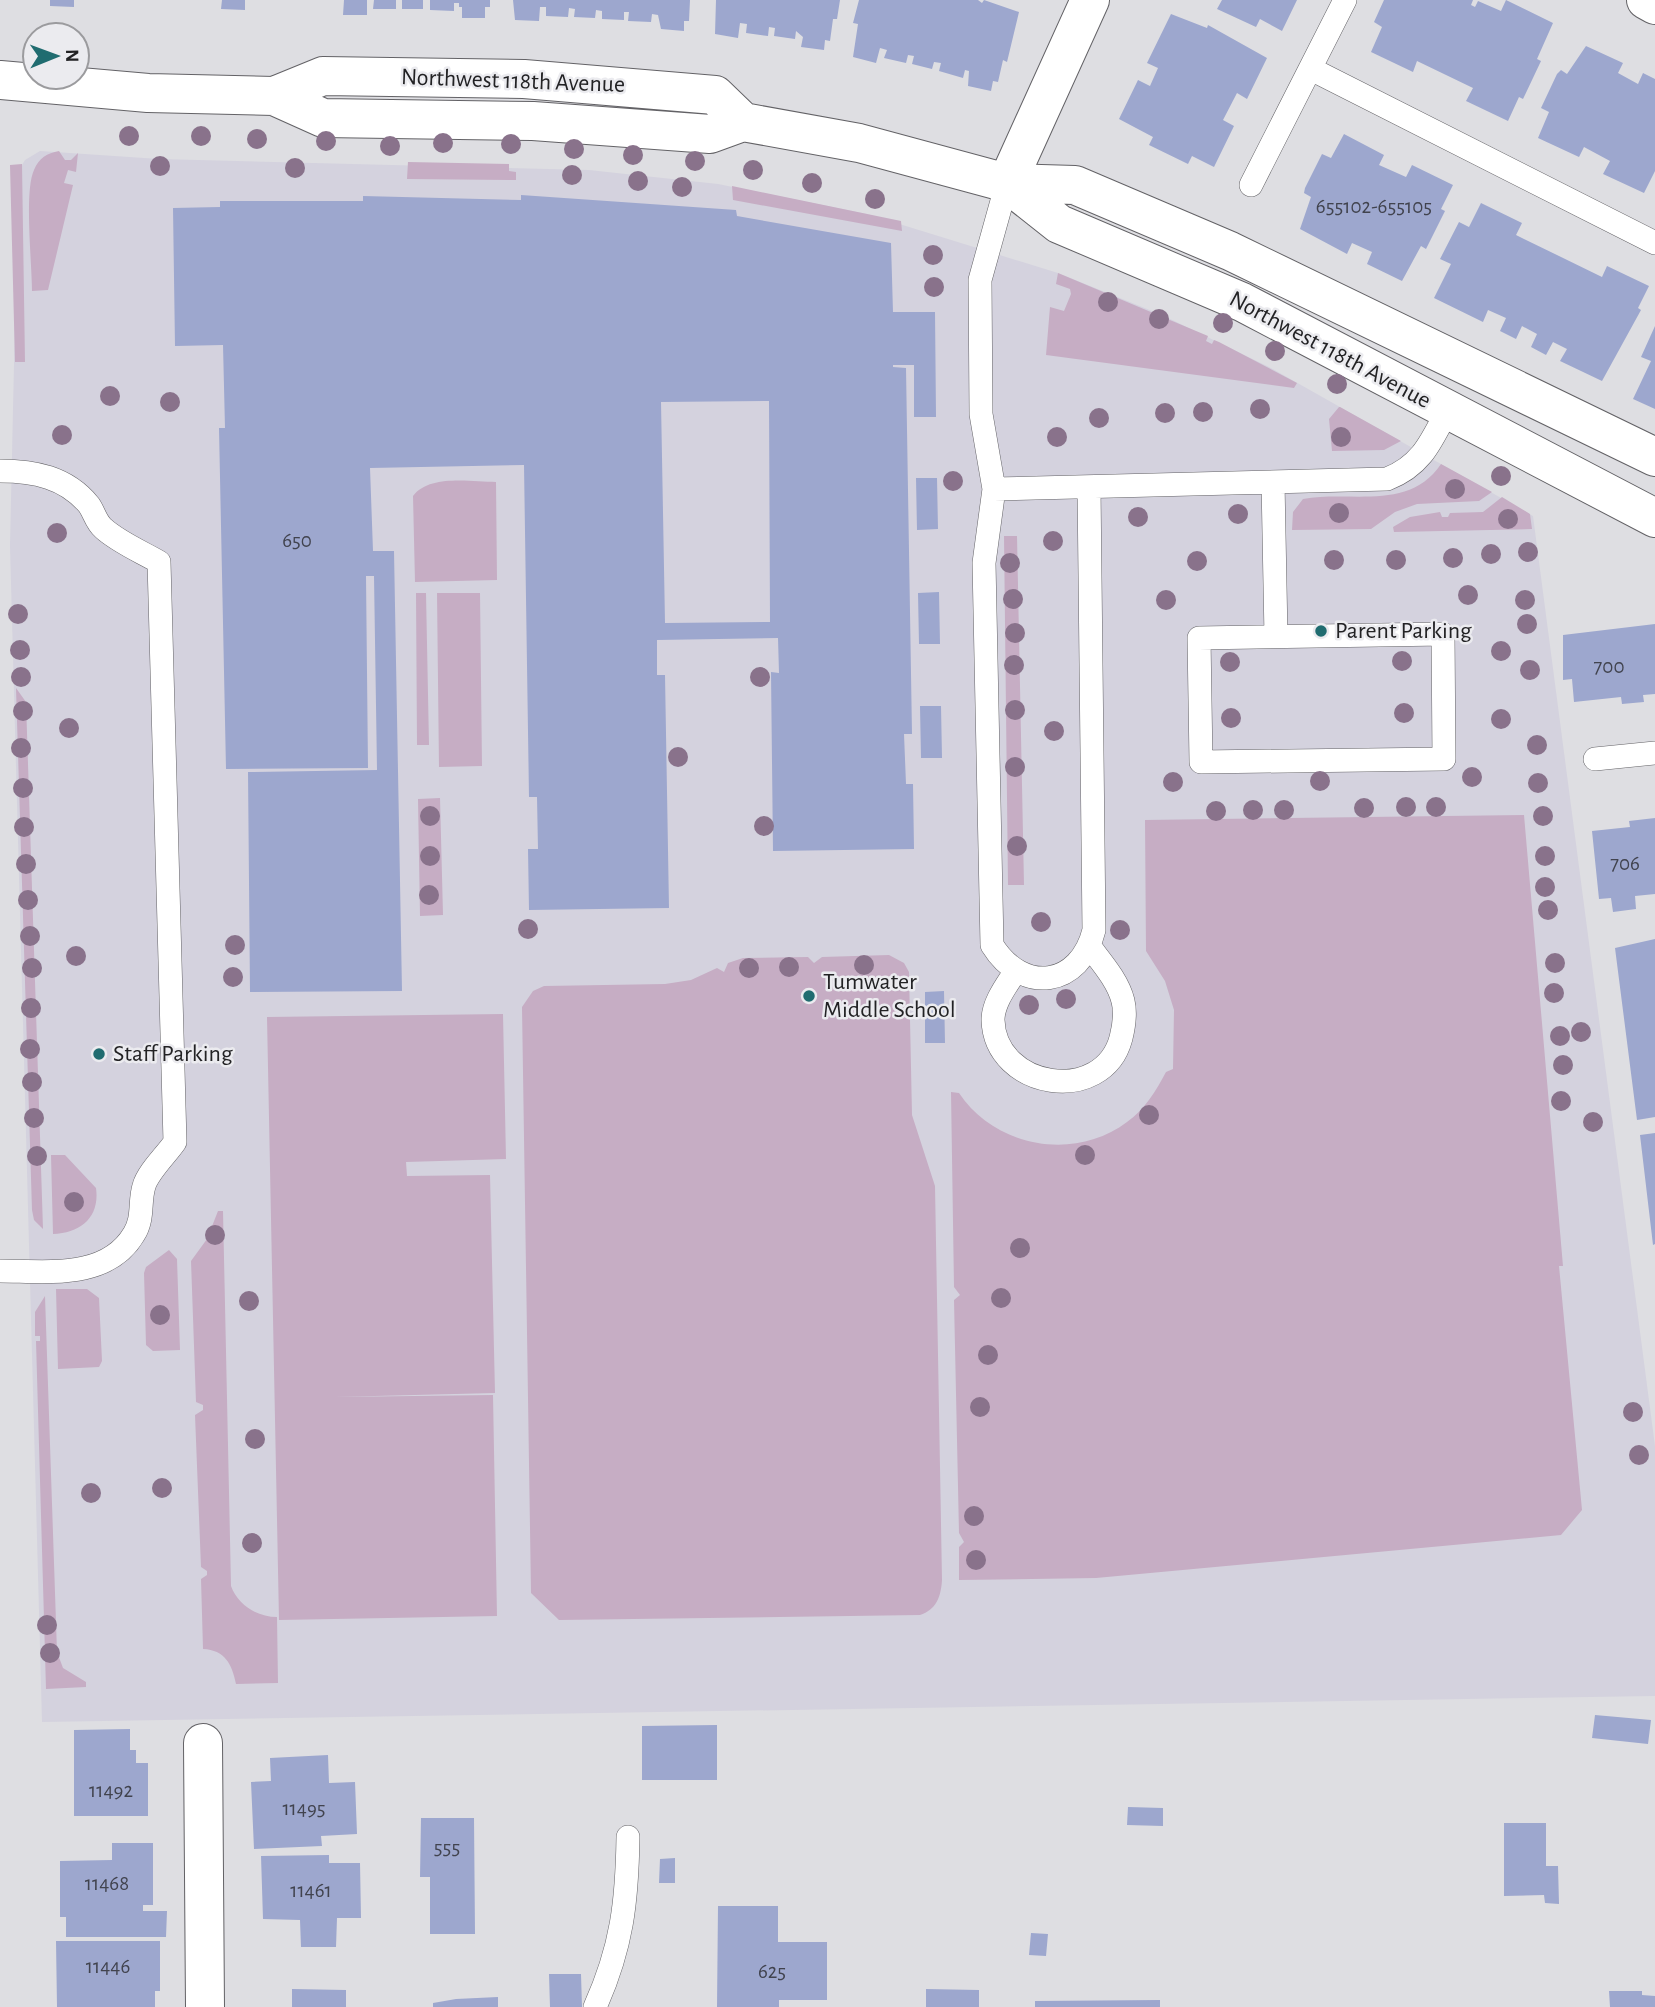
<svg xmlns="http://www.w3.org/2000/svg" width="1655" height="2007" font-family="'Alegreya Sans',sans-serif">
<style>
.built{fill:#d4d2de}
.green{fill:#c6adc4}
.building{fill:#9da7ce;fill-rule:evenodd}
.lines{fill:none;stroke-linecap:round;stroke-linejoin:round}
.service-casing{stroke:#636266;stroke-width:24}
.minor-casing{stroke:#636266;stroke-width:40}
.tertiary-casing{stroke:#636266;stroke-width:40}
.service{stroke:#fff;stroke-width:23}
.minor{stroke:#fff;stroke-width:38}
.tertiary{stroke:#fff;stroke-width:38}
.tree{fill:#89728b}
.poi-dot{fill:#206c70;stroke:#ebebef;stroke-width:2.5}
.labels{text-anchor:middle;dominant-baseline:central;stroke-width:5;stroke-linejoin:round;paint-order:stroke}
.number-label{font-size:21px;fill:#41434e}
.street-label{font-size:24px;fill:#222224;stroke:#ebebef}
.poi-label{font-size:24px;fill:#222224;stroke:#ebebef;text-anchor:start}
</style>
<rect width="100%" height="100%" fill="#dedee2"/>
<path class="built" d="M40,151L159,159L589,170L718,184L867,214L1058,273L1162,315L1269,367L1533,516L1655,1446V1696L42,1722L10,546L18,182L19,170L25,160Z"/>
<path class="green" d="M59,151L65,160H71L78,153L76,172L68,170L64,183L73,185L48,290L32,291C32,264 24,191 34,170C39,158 47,153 59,151Z
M408,162L509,164V171L516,172V180L407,179Z
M22,164L25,362H15L10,165Z
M732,186L901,221L902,231L733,200Z
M1058,273L1208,336L1206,341L1212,344L1214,340L1219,342L1297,383L1294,388L1046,355L1050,307L1064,311L1071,294L1070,289L1056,284Z
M1339,407H1340L1401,441L1384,450L1332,451L1329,419Z
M1441,464L1492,492L1479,501L1417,504L1395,512L1371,529L1292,530L1293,512L1303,499C1350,490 1409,512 1441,464Z
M496,482L497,580L415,582L413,496C430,474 471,482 496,482Z
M1502,497L1530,514L1532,529L1394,532L1393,527L1410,517L1440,512L1442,517H1448L1450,513L1483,512Z
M1004,536H1017L1024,885H1008Z
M416,593H426L429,745H417Z
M437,593H480L482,766L439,767Z
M16,688L26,702L43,1229L34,1220L32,1210Z
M440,798L443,915L420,916L418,799Z
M1524,815L1563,1266H1559L1582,1510L1561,1535L1096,1578L959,1580V1547L964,1542L959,1533L954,1300L960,1295L954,1287L951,1092L959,1093C995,1147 1074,1162 1127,1122C1145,1109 1156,1091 1166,1072L1173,1069L1174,1010L1165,981L1146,951L1145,820Z
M889,955L904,963L909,972L912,1115L935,1186L942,1580C941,1597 936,1610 920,1615L559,1620L531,1593L522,1007L533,991L544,986L665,984L691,980L717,968L724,972L728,963L743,958L808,957L814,963L822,957Z
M503,1014L506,1159L406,1162L407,1176L490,1175L495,1393L334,1397L493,1395L497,1616L279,1620L267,1017Z
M51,1155H65L96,1188C100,1217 81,1233 53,1234Z
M218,1211H223L231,1586C238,1605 257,1617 277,1617L278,1683L236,1684C232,1664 225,1650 203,1649L201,1579L207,1575V1571L201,1567L195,1415L203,1410V1405L196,1402L191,1261L207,1239Z
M169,1250L177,1259L180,1350L153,1351L146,1345L144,1273L146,1267Z
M56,1289H87L99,1298L102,1361L99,1367L58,1369Z
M45,1296L57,1652L63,1668L86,1682V1687L46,1689L36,1341H40V1336H35V1312Z"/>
<path class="building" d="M50,0H74V7L50,6Z
M222,0H245V10L221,9Z
M344,0H367V15H343Z
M374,0H396V9H373Z
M402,0H423V9H402Z
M430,0H490V7H485V18H462V7H459V3H454V11L430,10Z
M513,0H690L689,21H684V31L661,29L658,15L652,14L651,22L628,21L629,12H624V20L602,19V11L596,10L595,18L574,17L575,9L569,8L568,17L546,16V7H540L539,21L515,20Z
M716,0H840L837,19H833L830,41L825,40L824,50L801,47L803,37L796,31L795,39L774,36L775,28L769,27L768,36L746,33L747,24L740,23L738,38L715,34Z
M859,0H978L982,3L984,0L1019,12L1007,62L1003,60L998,82L993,81L991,91L968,86L969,71L965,70L963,78L939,71L941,63L934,62L932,69L912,64L914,56L908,55L906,63L884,58L887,50L880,48L876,63L853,57L858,24L853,23Z
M1222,0H1297L1282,31L1260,19L1256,27L1217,9Z
M1384,0H1473L1471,5L1475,7L1478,1L1501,11L1506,0L1553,23L1537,59L1541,61L1523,99L1519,97L1508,121L1466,101L1473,88L1417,61L1413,72L1371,52L1382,27L1374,22Z
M1171,14L1207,28L1208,25L1267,58L1247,99L1237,93L1223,120L1234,126L1214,167L1192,156L1188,164L1149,145L1153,137L1119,119L1138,80L1150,86L1158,68L1147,63Z
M1586,46L1623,63L1618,73L1638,84L1643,73L1655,79V171L1644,193L1603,174L1610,161L1584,147L1579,157L1538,138L1549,112L1541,108L1557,74L1561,70L1567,74Z
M1344,134L1384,155L1379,165L1406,177L1412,165L1453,185L1441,209L1445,211L1426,249L1421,246L1402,281L1367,264L1372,252L1352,243L1347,254L1300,229L1311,197L1304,193L1305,188L1322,154L1331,158Z
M521,195L736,210L737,216L891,243L893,312H935L936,417H914V365H893V367L906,368L912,734H904L906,784H913L914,849L773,851L771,672L779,673L778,638L657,640V675H665L669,908L529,910L528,849H538L537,797H529L524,465L370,468L373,551H394L402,991L250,992L248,772L377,770L374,576H366L368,768L226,769L219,428H225L223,345L175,346L173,208L220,207V201H363V196L521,200ZM769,401L770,622L665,623L661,402Z
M1481,203L1522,223L1516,235L1602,277L1607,266L1649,286L1638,308L1641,310L1602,381L1560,361L1567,349L1553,342L1546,355L1531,347L1537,334L1522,326L1516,339L1500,331L1506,318L1488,310L1483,322L1434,298L1451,264L1440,259L1459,222L1469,227Z
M1655,326V409L1633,399L1651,361L1641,357Z
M916,478H937L938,529L917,530Z
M939,592L940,644H919L918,593Z
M1655,624V694L1643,695L1644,702L1622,704L1621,697L1574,702L1572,679L1563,680V635Z
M920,706H941L942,758H921Z
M1655,818V894L1635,896L1636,909L1613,912L1611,898L1599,899L1592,831L1630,827L1629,821Z
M1655,939V1117L1637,1120L1615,948Z
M944,991L945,1043H925V992Z
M1655,1133V1244L1653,1245L1640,1135Z
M1595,1715L1651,1720L1648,1744L1592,1738Z
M717,1725V1780H642V1726Z
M130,1729V1750H136V1763H148V1816H74V1730Z
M328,1755L329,1783L355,1782L357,1834L321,1836L322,1846L254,1849L251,1782L271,1781L270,1758Z
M1128,1807L1163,1808V1826L1127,1825Z
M421,1818H474L475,1934H430V1877H420Z
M1504,1823H1546V1866H1558L1559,1904L1545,1903L1544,1895L1504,1896Z
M112,1843H153V1905H143V1911H167L166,1937H66V1917H60V1861L112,1860Z
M329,1855V1863H360L361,1918H337L336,1947H301L300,1920L263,1919L261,1856Z
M675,1858V1883H659L660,1859Z
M718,1906H778V1942H827V2000H779V2007H717Z
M1031,1933L1048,1934L1046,1956L1029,1955Z
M56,1941H160V1991H155V2007H57Z
M549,1974H581L582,2007H550Z
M292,1989L346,1990V2007H292Z
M926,1989L979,1990V2007H926Z
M1609,1991H1642V1995L1655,1996V2007H1610Z
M498,1997V2007H433V2003L456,1999Z
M1160,2000V2007H1035V2001Z"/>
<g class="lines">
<defs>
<path id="service" d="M1311,69L1655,243
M1007,183L980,280L981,414L994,489L984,563L992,945C1023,995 1080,987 1094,930L1089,487
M1251,185L1345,0
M0,471C34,471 66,477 89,505C94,512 96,522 103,528C118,542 142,552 159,562L175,1142C166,1155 148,1172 144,1186C139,1202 144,1218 134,1234C107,1280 46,1271 0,1271
M1273,482L1276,636
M994,489L1387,479C1421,466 1431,442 1447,411
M1443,634L1444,759L1201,762L1199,638Z
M1595,759L1655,753
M1015,972C1006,986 993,1003 993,1020C995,1089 1103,1106 1121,1038C1124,1026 1126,1013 1123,1001C1118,981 1102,963 1090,947
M595,2007C622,1947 627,1902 628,1837"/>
<path id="minor" d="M1646,0L1655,5
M1007,183L1090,0
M203,1743L205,2007"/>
<path id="tertiary" d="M0,80L148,93L274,96L323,118L533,121L710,134L743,122L859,143L1007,183L1075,185L1230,251L1655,457
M274,96L323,76L524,79L715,95L743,122
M1007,183L1059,224L1242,302L1655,518"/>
</defs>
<use href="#service" class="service-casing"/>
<use href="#minor" class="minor-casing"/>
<use href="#tertiary" class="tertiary-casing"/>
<use href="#service" class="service"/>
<use href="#minor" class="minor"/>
<use href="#tertiary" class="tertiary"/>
</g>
<g class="tree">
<circle cx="129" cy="136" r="10"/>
<circle cx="201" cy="136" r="10"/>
<circle cx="257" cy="139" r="10"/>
<circle cx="326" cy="141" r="10"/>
<circle cx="443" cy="143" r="10"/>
<circle cx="511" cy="144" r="10"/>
<circle cx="390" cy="146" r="10"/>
<circle cx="574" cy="149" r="10"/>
<circle cx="633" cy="155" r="10"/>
<circle cx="695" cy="161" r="10"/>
<circle cx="160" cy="166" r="10"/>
<circle cx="295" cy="168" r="10"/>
<circle cx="753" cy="170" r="10"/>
<circle cx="572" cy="175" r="10"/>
<circle cx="638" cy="181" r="10"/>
<circle cx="812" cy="183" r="10"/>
<circle cx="682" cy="187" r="10"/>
<circle cx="875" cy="199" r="10"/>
<circle cx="933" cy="255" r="10"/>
<circle cx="934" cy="287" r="10"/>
<circle cx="1108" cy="302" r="10"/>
<circle cx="1159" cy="319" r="10"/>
<circle cx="1223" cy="323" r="10"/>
<circle cx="1275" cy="351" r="10"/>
<circle cx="1337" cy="384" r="10"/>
<circle cx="110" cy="396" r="10"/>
<circle cx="170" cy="402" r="10"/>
<circle cx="1260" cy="409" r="10"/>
<circle cx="1203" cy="412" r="10"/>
<circle cx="1165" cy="413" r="10"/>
<circle cx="1099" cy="418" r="10"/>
<circle cx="62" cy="435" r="10"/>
<circle cx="1057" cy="437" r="10"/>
<circle cx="1341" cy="437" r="10"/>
<circle cx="1501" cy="476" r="10"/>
<circle cx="953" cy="481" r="10"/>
<circle cx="1455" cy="489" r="10"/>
<circle cx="1339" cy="513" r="10"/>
<circle cx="1238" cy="514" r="10"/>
<circle cx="1138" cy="517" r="10"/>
<circle cx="1508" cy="519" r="10"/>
<circle cx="57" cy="533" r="10"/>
<circle cx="1053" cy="541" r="10"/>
<circle cx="1528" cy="552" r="10"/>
<circle cx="1491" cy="554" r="10"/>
<circle cx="1453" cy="558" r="10"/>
<circle cx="1334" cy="560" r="10"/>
<circle cx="1396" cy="560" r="10"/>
<circle cx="1197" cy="561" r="10"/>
<circle cx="1010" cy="563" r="10"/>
<circle cx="1468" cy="595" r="10"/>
<circle cx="1013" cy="599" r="10"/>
<circle cx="1166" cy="600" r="10"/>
<circle cx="1525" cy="600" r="10"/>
<circle cx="18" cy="614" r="10"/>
<circle cx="1527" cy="624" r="10"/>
<circle cx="1015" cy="633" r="10"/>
<circle cx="20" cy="650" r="10"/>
<circle cx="1501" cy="651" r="10"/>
<circle cx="1402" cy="661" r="10"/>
<circle cx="1230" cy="662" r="10"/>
<circle cx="1014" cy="665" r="10"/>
<circle cx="1530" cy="670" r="10"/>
<circle cx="21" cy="677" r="10"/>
<circle cx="760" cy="677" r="10"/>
<circle cx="1015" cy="710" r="10"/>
<circle cx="23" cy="711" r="10"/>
<circle cx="1404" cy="713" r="10"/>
<circle cx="1231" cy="718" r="10"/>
<circle cx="1501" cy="719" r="10"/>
<circle cx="69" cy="728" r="10"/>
<circle cx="1054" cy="731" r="10"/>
<circle cx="1537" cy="745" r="10"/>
<circle cx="21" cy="748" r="10"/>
<circle cx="678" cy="757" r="10"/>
<circle cx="1015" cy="767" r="10"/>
<circle cx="1472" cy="777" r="10"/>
<circle cx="1320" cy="781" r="10"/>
<circle cx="1173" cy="782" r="10"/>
<circle cx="1538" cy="783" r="10"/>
<circle cx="23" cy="788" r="10"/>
<circle cx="1406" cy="807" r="10"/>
<circle cx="1436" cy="807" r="10"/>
<circle cx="1364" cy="808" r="10"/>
<circle cx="1253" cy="810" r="10"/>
<circle cx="1284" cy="810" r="10"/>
<circle cx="1216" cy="811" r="10"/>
<circle cx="430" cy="816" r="10"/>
<circle cx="1543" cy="816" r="10"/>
<circle cx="764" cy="826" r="10"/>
<circle cx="24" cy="827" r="10"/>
<circle cx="1017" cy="846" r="10"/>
<circle cx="430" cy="856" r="10"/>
<circle cx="1545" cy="856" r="10"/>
<circle cx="26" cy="864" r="10"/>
<circle cx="1545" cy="887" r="10"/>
<circle cx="429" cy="895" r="10"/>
<circle cx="28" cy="900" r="10"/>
<circle cx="1548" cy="910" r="10"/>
<circle cx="1041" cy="922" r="10"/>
<circle cx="528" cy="929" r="10"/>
<circle cx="1120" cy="930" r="10"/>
<circle cx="30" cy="936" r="10"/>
<circle cx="235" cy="945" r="10"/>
<circle cx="76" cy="956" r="10"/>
<circle cx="1555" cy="963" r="10"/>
<circle cx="864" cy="965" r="10"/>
<circle cx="789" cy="967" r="10"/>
<circle cx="32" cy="968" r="10"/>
<circle cx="749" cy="968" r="10"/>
<circle cx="233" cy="977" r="10"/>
<circle cx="1554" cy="993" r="10"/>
<circle cx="1066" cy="999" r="10"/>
<circle cx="1029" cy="1005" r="10"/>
<circle cx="31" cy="1008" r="10"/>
<circle cx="1581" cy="1032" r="10"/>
<circle cx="1560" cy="1036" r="10"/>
<circle cx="30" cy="1049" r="10"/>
<circle cx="1563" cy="1065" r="10"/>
<circle cx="32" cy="1082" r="10"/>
<circle cx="1561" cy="1101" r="10"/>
<circle cx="1149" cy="1115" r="10"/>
<circle cx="34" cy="1118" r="10"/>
<circle cx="1593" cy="1122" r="10"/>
<circle cx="1085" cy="1155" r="10"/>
<circle cx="37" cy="1156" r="10"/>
<circle cx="74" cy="1202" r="10"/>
<circle cx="215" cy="1235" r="10"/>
<circle cx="1020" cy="1248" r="10"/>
<circle cx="1001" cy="1298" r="10"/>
<circle cx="249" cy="1301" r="10"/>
<circle cx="160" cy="1315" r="10"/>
<circle cx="988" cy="1355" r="10"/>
<circle cx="980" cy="1407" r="10"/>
<circle cx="1633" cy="1412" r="10"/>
<circle cx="255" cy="1439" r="10"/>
<circle cx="1639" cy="1455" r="10"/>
<circle cx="162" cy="1488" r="10"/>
<circle cx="91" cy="1493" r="10"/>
<circle cx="974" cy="1516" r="10"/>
<circle cx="252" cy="1543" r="10"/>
<circle cx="976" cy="1560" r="10"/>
<circle cx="47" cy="1625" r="10"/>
<circle cx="50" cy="1653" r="10"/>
</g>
<g class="poi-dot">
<circle cx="1321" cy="631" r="7"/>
<circle cx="809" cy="996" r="7"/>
<circle cx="99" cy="1054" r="7"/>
</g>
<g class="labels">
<g class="number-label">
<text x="1374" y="206">655102-655105</text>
<text x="297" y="540">650</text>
<text x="1609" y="666">700</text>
<text x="1625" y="863">706</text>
<text x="111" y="1790">11492</text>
<text x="304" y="1808">11495</text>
<text x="447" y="1847">555</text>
<text x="107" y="1883">11468</text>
<text x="311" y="1890">11461</text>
<text x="108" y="1966">11446</text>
<text x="772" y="1971">625</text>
</g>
<g class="street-label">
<text transform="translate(513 81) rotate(2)">Northwest 118th Avenue</text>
<text transform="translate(1330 350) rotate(28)">Northwest 118th Avenue</text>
</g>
<g class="poi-label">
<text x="1335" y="631">Parent Parking</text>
<text x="823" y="982">Tumwater<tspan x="823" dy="28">Middle School</tspan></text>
<text x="113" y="1054">Staff Parking</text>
</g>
</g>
<g transform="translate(56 56) rotate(89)"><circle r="33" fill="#ebebef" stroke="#9b9b9e" stroke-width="2"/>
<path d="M0-5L12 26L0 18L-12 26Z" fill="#206c70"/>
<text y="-10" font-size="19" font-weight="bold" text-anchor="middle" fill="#222224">N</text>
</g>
</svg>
